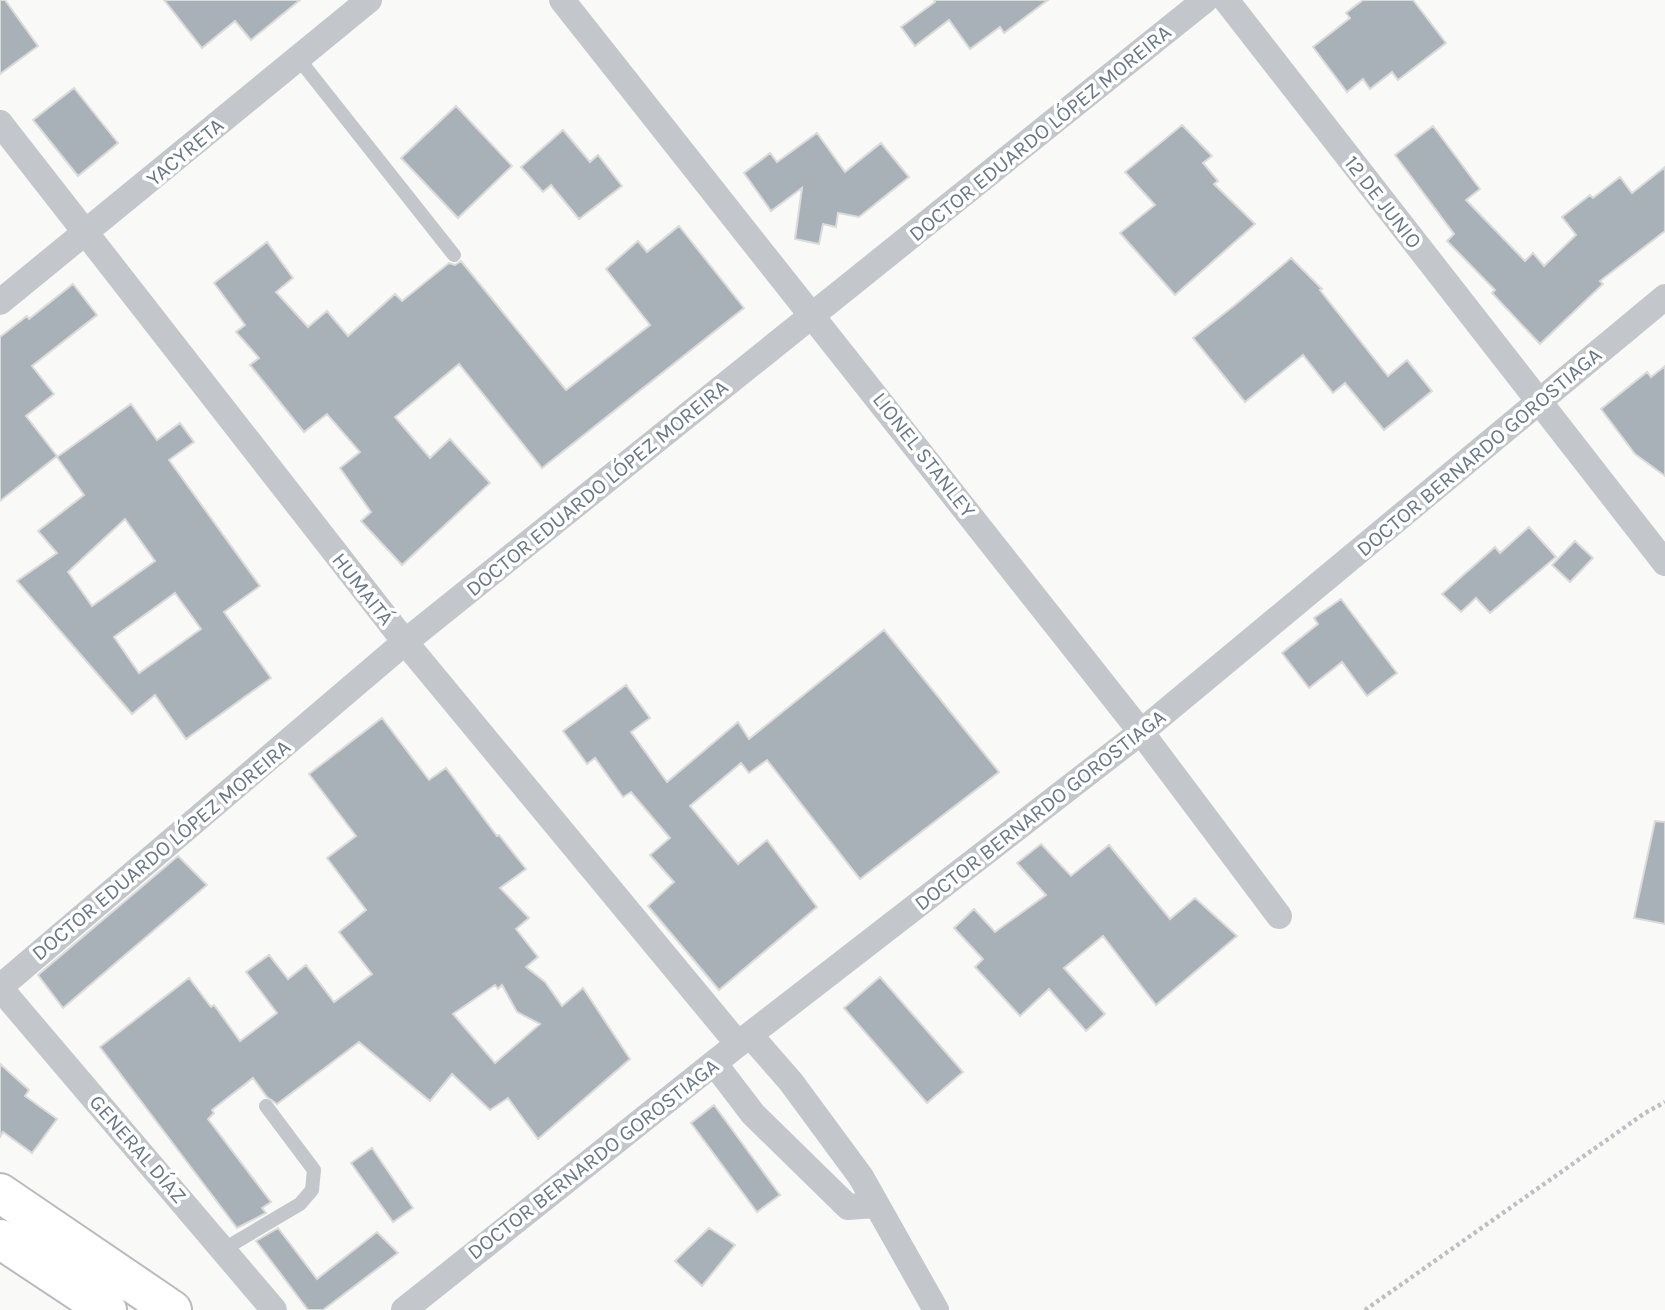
<svg xmlns="http://www.w3.org/2000/svg" width="1665" height="1310" font-family="Karla,sans-serif">
<style>
.building{fill:#a9b1b8;stroke:#dbdbd9;stroke-width:2;fill-rule:evenodd}
.lines{fill:none;stroke-linecap:round;stroke-linejoin:round}
.trunk-casing{stroke:#b8bbbe;stroke-width:42}
.path{stroke:#bdbfc2;stroke-width:4.5;stroke-dasharray:3.5 3.5;stroke-linecap:butt}
.service{stroke:#c3c6ca;stroke-width:14}
.minor{stroke:#c3c6ca;stroke-width:26}
.trunk{stroke:#fff;stroke-width:38}
.labels{text-anchor:middle;dominant-baseline:central;stroke-width:7;stroke-linejoin:round;paint-order:stroke}
.street-label{font-size:21px;fill:#697887;stroke:#fff}
</style>
<rect width="100%" height="100%" fill="#f9f9f7"/>
<path class="building" d="M0,0H5L38,46L0,74Z
M164,0H300L251,40L235,21L202,48Z
M934,0H1048L1004,33L1000,27L970,49L949,20L915,46L901,27L935,2Z
M1363,0H1413L1446,43L1398,80L1392,72L1370,89L1363,79L1347,92L1313,47L1350,18L1346,13Z
M74,88L118,143L78,176L33,120Z
M456,106L512,166L458,218L401,158Z
M1182,125L1212,156L1203,163L1218,181L1214,184L1255,224L1175,295L1120,233L1155,205L1125,172Z
M1433,126L1480,189L1466,200L1525,261L1533,253L1544,266L1576,235L1562,217L1590,195L1593,198L1620,177L1632,193L1665,167V231L1600,281L1603,284L1540,344L1492,293L1495,290L1447,241L1454,234L1395,155Z
M563,130L590,162L598,155L622,186L579,219L551,185L543,192L521,167Z
M817,133L845,172L881,143L909,177L859,217L838,213L836,227L823,224L819,244L795,239L802,188L771,211L744,173L770,153L777,162Z
M679,226L744,308L542,468L459,364L395,417L430,458L450,439L490,483L402,565L361,521L371,512L340,468L360,452L327,414L304,432L250,365L259,358L236,332L245,325L214,283L267,242L293,278L276,292L308,327L327,311L348,336L395,294L402,301L449,263L455,265L461,261L566,390L650,325L606,269L638,241L647,252Z
M1291,258L1322,289L1320,290L1388,376L1407,360L1432,391L1384,430L1345,383L1333,393L1303,355L1245,402L1193,338L1235,305Z
M73,284L97,315L32,366L54,394L26,416L57,456L0,501V337L27,316L29,319Z
M1665,366V476L1635,454L1601,409L1647,372L1651,377Z
M131,404L157,440L180,423L194,442L169,460L260,586L224,612L271,678L186,739L155,695L132,714L17,581L57,553L38,531L84,495L57,457ZM125,519L155,561L92,606L68,572ZM175,593L201,629L139,673L114,637Z
M1529,527L1556,557L1490,613L1476,598L1461,612L1442,594L1495,547L1500,553Z
M1575,541L1593,558L1570,582L1552,565Z
M1341,599L1397,673L1367,696L1342,662L1309,688L1282,653L1318,624L1314,618Z
M884,630L999,772L860,879L767,760L749,773L741,763L690,806L738,864L767,840L817,907L719,990L648,906L674,882L650,855L670,838L631,792L623,797L595,758L587,764L563,731L626,685L650,718L631,732L667,782L738,722L749,739Z
M382,718L429,780L446,768L497,836L499,835L526,869L500,888L529,918L516,929L538,957L526,967L545,982L562,1006L583,988L630,1059L538,1139L508,1098L490,1110L452,1074L430,1101L359,1042L277,1104L267,1097L253,1078L212,1110L214,1113L208,1119L271,1202L262,1208L266,1213L237,1228L100,1047L189,978L211,1007L214,1005L240,1041L277,1013L246,972L269,955L288,979L306,965L334,1002L372,974L339,932L366,910L327,858L356,836L309,774ZM495,985L498,989L502,985L517,1012L540,1024L495,1063L453,1014Z
M1655,821L1665,822V924L1634,918Z
M1041,844L1071,876L1109,845L1170,919L1195,898L1237,936L1156,1005L1103,936L1064,968L1105,1014L1086,1031L1049,989L1020,1016L975,967L983,959L954,928L974,909L995,932L1046,895L1017,863Z
M178,856L207,885L63,1008L38,975Z
M880,977L963,1072L927,1103L844,1008Z
M0,1064L29,1090L25,1096L57,1119L32,1153L3,1132L0,1137Z
M714,1105L780,1195L757,1212L691,1123Z
M372,1148L413,1208L393,1222L351,1163Z
M278,1228L317,1279L377,1232L398,1253L323,1310H308L256,1241Z
M709,1228L735,1245L702,1286L675,1261Z"/>
<g class="lines">
<defs>
<path id="trunk" d="M0,1193L172,1310
M0,1239L107,1310"/>
</defs>
<use href="#trunk" class="trunk-casing"/>
<path class="path" d="M1365,1310L1645,1113L1665,1102"/>
<path class="service" d="M298,58L454,255
M224,1249L300,1204L312,1190L314,1170L266,1106"/>
<path class="minor" d="M562,0L1141,732L1279,916
M1226,0L1665,563
M0,123L405,642L738,1044
M0,302L369,0
M0,987L405,642L1205,0
M0,988L274,1310
M750,1035L791,1082L861,1177L936,1310
M714,1063L753,1114L848,1207L876,1205
M404,1310L738,1044L1141,732L1665,297"/>
<use href="#trunk" class="trunk"/>
</g>
<g class="labels">
<g class="street-label">
<text transform="translate(1040 133) rotate(-39)">DOCTOR EDUARDO LÓPEZ MOREIRA</text>
<text transform="translate(185 152) rotate(-40)">YACYRETA</text>
<text transform="translate(1383 202) rotate(52)">12 DE JUNIO</text>
<text transform="translate(1479 452) rotate(-40)">DOCTOR BERNARDO GOROSTIAGA</text>
<text transform="translate(924 455) rotate(52)">LIONEL STANLEY</text>
<text transform="translate(597 488) rotate(-39)">DOCTOR EDUARDO LÓPEZ MOREIRA</text>
<text transform="translate(363 589) rotate(52)">HUMAITÁ</text>
<text transform="translate(1040 810) rotate(-38)">DOCTOR BERNARDO GOROSTIAGA</text>
<text transform="translate(161 850) rotate(-40)">DOCTOR EDUARDO LÓPEZ MOREIRA</text>
<text transform="translate(138 1149) rotate(49)">GENERAL DÍAZ</text>
<text transform="translate(593 1159) rotate(-38)">DOCTOR BERNARDO GOROSTIAGA</text>
</g>
</g>
</svg>
